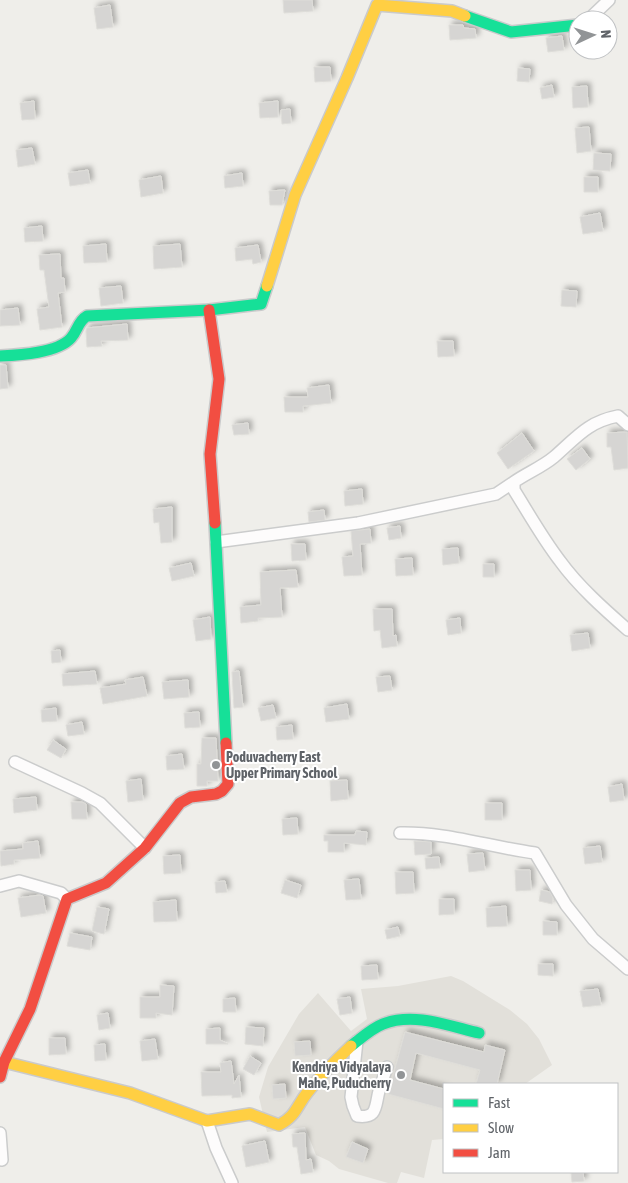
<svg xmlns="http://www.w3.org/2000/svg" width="628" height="1183" font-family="'Asap Condensed',sans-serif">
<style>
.education{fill:#e2e0da}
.building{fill:#d6d5d3;stroke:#deddd9;filter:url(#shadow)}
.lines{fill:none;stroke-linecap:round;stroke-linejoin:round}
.street-casing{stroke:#cbcccc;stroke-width:14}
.fast-casing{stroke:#cacacb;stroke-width:14}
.slow-casing{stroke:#cacacb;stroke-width:14}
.jam-casing{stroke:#cacacb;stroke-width:14}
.street{stroke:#fdfcfc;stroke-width:11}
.fast{stroke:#16e098;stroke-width:11}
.slow{stroke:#ffcf43;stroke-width:11}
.jam{stroke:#f24e42;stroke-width:11}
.poi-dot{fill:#919496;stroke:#fff;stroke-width:2}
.labels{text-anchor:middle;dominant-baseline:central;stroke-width:4;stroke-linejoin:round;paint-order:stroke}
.poi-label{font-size:14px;font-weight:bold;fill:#5f6368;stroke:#fff;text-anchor:start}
</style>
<defs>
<filter id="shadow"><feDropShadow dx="3.5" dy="-3.5" stdDeviation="2.5" flood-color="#0004"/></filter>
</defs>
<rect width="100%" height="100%" fill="#efeeea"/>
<path class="education" d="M451,976L463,981L510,1010L527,1024L539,1039L552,1065L525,1084H444V1139L432,1140L424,1178L401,1172L397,1183H388L339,1169L329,1161L316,1155L305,1127L267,1132L259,1097L268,1067L299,1014L318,993L351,1031L367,1019L361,989L398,986Z"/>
<path class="building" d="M283,0H312L313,11L284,13Z
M110,5L113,27L97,29L94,8Z
M449,25H463L464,28L475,29L476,38L450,40Z
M562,36L564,50L548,52L546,38Z
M314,67H330L331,81L315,82Z
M518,68L530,69L529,82L517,81Z
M552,85L554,97L542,99L540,88Z
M587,86L588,107L573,108L572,87Z
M34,101L35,119L22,120L20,103Z
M278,101V117L260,118L259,103Z
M290,109L291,123L282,124L281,110Z
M589,127L591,151L577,153L575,128Z
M32,148L35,164L18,167L16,150Z
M594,153L611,154L610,171L593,170Z
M88,170L90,183L70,186L68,173Z
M242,173L243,186L225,188L224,176Z
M161,176L163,193L141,197L139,180Z
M584,177H598V192H584Z
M285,190L282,205H270L269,191Z
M600,213L603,231L583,234L580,217Z
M42,226L43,241L25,242L24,228Z
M106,244L107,262L84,263L83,246Z
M180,244L182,267L154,269L153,246Z
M258,245L261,262L253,264L252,259L236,261L235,248Z
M60,254L61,278H64L65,292L58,293L62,327L40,330L37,309L49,307L44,270H40L39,255Z
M121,286L123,303L101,306L99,288Z
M562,290L577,291L576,307L561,306Z
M18,308L20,325L0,326V310Z
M127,324L128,340L101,341L102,346L87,347L86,331L87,328Z
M437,341H453L454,356L438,357Z
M0,365H6L8,388L0,389Z
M329,385L331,403L303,406V412H285L284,397H308L307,388Z
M248,423L249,434L234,435L232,425Z
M627,432L628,468L614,470L611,447H607V433Z
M522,433L534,451L508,469L497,453Z
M582,448L590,459L576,470L567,459Z
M362,489L363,504L345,506L344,491Z
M172,507V542L161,543L159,522L154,523L153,509Z
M324,510L325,520L309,522L308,512Z
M400,526L401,538L389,540L387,528Z
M370,529L371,543L360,544L362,575L344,576L342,557L353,556L351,531Z
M291,544H305L306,560L292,561Z
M458,548L459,563L443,565L442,549Z
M412,558L413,575L396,576L395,559Z
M191,563L194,576L172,581L169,568Z
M483,564H494V577H483Z
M296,570L298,587L280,588L282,617L258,618V621L241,623L240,607L261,605L260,572Z
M373,609H392L393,636L396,635L397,646L382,648L380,630L374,631Z
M210,617L211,639L196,641L193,620Z
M460,618L461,633L448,635L446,620Z
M588,633L590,648L572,651L570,635Z
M60,650L61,662L52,663L51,651Z
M95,671L97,684L63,686L62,674Z
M239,671L243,707L234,708L232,672Z
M390,676L392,690L378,692L376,677Z
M143,677L147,696L103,704L100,688L126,684L125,680Z
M188,680L189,697L164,699L162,682Z
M347,704L349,719L326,722L324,708Z
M273,705L276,718L261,721L258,708Z
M56,708L57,721L42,722L41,710Z
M199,712L200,727L185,728L184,713Z
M82,722L84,734L68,736L66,725Z
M292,725L293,739L277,740L276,727Z
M202,738H216L218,781H207V786H197V764H201Z
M53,740L66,749L61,758L47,750Z
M182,754L184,769L167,770L166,756Z
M141,779L143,800L128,802L126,781Z
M347,780L348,799L331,801L330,781Z
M622,784L624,800L610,802L608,787Z
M36,797L37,810L14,813L13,799Z
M71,802H82L86,804L87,819H72Z
M485,803H502V820H485Z
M297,818L298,834L283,835L282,819Z
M356,831L367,832L366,845L344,843V852H328V841H324V835H355Z
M38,841L40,858L14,860V864L1,866L0,851L23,849V843Z
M414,841L431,842V854L415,855Z
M600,846L602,862L585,864L583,848Z
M483,853L485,870L469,872L467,854Z
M180,855L181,873L164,874L163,856Z
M439,857L440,868L426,869L425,858Z
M515,870H530L531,890L516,891Z
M395,872H413L414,893L396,894Z
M359,879L361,899L346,900L344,880Z
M285,880L301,885L297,898L281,893Z
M225,881L227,892L216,893L215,882Z
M541,890L550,892L553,898L552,904L539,901Z
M40,895L43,896L46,913L21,917L18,898Z
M439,899H454V914L439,915Z
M176,900L177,921L154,922L153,902Z
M506,906L507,926L487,927L486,908Z
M97,907L109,909L104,934L92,931Z
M543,921L557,922V935H543Z
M398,927L400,936L387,939L385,930Z
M70,933L92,937L90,950L67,946Z
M538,964H553V976L538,975Z
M377,965L378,979L362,980L361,966Z
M160,985L174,986L172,1015L156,1013V1018H140V997H160Z
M598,989L601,1005L583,1007L580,991Z
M350,997L352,1013L340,1015L337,999Z
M235,998L236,1012H223V999Z
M108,1013L110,1028L99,1030L97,1015Z
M246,1027L264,1028L263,1046L245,1044Z
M220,1028V1040L228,1044H206V1029Z
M405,1032L484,1052L485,1045L505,1050L497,1084H476L480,1070L416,1053L410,1080L444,1089V1109L388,1094Z
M49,1038H65L66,1054L49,1055Z
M155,1039L158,1059L142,1061L140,1041Z
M310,1041L311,1055L295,1056L294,1042Z
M105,1044L106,1060L95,1061L94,1045Z
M250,1056L261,1063L254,1075L243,1069Z
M231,1061L234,1084L239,1075L241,1097L232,1098V1095L202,1096L201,1072H221L220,1063Z
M285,1084L286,1098L273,1099L272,1085Z
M305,1133L306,1160L311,1159L313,1172L301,1174L297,1147H293L292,1134Z
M265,1141L269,1162L246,1167L242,1146Z
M352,1142L368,1149L363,1163L346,1157Z
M571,1172H583L584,1181L572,1182Z"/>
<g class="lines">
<defs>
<path id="street" d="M588,20L609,0
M628,425L618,416C587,422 576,438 554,457C542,467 527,473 514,482V490C529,514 543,539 560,561C578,586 605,610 628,630
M216,542L358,523L496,494L514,482
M15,762L82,793L100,803L145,848
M400,833C446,832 490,847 535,853L566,905L593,939L628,969
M0,886L19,881L61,893L67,899
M357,1041L351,1097L353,1106L357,1116C378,1119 375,1106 379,1091C382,1083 384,1075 387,1067
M207,1121L216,1148L232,1183
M0,1133L2,1160"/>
<path id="fast" d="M465,16L511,32L578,25
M0,356C19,355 58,353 71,338C78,330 78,321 87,316L209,310L261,304L267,286
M215,523L226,743
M351,1046C360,1039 372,1028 383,1024C414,1012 449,1026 479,1033"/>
<path id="slow" d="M267,286L295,195L347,78L377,5L452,11L465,16
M4,1062L130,1093L207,1121L250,1114L279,1125C296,1116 296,1107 307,1093C320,1076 336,1060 351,1046"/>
<path id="jam" d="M209,310L219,379L210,454L215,523
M0,1077L4,1062L30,1009L67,899L106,883L145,848L180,803L191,797L216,794L222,791L228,784L226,743"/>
</defs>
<use href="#street" class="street-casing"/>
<use href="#fast" class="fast-casing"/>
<use href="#slow" class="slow-casing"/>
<use href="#jam" class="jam-casing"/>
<use href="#street" class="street"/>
<use href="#fast" class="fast"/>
<use href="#slow" class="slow"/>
<use href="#jam" class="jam"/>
</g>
<g class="poi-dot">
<circle cx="216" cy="765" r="5"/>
<circle cx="401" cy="1075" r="5"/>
</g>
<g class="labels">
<g class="poi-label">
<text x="226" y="757">Poduvacherry East<tspan x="226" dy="16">Upper Primary School</tspan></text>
<text x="391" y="1067" text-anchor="end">Kendriya Vidyalaya<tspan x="391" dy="16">Mahe, Puducherry</tspan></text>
</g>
</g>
<rect x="443" y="1083" width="175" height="90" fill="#ffffff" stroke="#bfc1c3"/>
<rect x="453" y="1099" width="25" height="8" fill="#16e098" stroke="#bfc1c3"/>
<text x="488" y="1108" font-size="15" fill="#5f6368">Fast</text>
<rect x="453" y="1124" width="25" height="8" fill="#ffcf43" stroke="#bfc1c3"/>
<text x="488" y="1133" font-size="15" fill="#5f6368">Slow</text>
<rect x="453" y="1149" width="25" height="8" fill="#f24e42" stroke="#bfc1c3"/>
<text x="488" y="1158" font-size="15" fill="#5f6368">Jam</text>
<g transform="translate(593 35) rotate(86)"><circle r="24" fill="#ffffff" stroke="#bfc1c3"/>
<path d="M0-4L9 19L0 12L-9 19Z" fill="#919496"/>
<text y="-8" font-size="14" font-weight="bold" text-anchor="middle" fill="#5f6368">N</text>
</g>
</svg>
